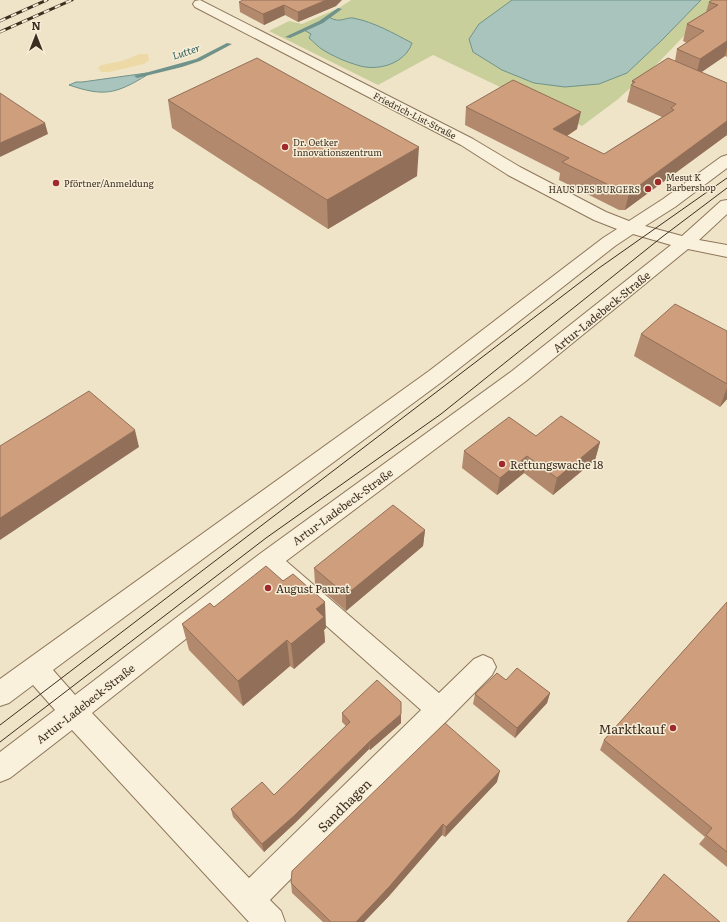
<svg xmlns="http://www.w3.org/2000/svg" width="727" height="922" font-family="Literata,serif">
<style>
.green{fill:#c9cf9b}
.sand{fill:#ecd9a5}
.water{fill:#a9c4bc;stroke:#6f938a}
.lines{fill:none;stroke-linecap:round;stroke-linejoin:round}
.stream{fill:#6f938a;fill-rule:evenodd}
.minor-casing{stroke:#8d765c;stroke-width:2}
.minor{fill:#faf1dc;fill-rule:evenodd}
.tram{stroke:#3d2e20;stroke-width:1}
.rail-casing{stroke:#3d2e20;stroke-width:3}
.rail{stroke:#f7eed8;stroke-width:2;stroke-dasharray:6;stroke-linecap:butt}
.wall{fill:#b2896c}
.shaded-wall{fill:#916f58}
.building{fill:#cf9f7d;stroke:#916f58}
.poi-dot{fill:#9e2a2b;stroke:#f7eed8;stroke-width:1.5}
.labels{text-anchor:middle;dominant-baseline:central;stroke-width:3;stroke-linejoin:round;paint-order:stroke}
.far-street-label{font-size:9px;fill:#3d2e20;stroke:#f7eed8}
.far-poi-label{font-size:9px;fill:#3d2e20;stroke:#f7eed8;text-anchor:start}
.far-water-label{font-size:10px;font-style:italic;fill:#2f5d5a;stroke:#f7eed8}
.street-label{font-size:11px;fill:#3d2e20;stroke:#f7eed8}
.poi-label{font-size:11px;fill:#3d2e20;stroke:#f7eed8;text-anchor:start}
.near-poi-label{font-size:13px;fill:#3d2e20;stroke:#f7eed8;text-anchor:end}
.near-street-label{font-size:13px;fill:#3d2e20;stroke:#f7eed8}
</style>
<rect width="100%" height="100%" fill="#f0e4c8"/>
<path class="green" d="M351,0H725L704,15L660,61L617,100L582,126L433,55L378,85L269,31L289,21L302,24L339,8Z"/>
<path class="sand" d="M140,54H148L149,60L144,64L109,72H101L98,68L101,65L122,61Z"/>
<path class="water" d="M512,0H701L662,40L627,73L599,84L565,87L534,83L502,70L473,52L469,39L479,24Z
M329,17C340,24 345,17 353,18C374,22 393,33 412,43C405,64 377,72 357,65C346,62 333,56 323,50C318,47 314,42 309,38L311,34L304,30Z
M147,73V75C116,94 104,97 69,85L76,82H82Z"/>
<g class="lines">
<path class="stream" d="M338,8L342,9L323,23L290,38L285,37L319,21Z
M227,43L232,44L200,61L182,67L137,78L134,76L196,59Z"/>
<defs>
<path id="minor" d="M200,0L473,139L520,167L606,212L629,221L663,199L721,157L727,155V168L675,207L645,226L682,236L721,201L727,200V214L699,240L727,245V257L688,249L526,381L286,561L439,693L474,659L483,655L492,659L496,667L492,675L270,900L281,911L285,922H249L72,730L10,778L0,782V752L55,710L33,685L9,703L0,706V679L429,371L603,238L617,229L594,220L508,175L461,145L195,7L193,4L195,1ZM633,234L671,245L512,371L261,553L75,695L53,670L443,381L615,246ZM268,574L421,710L249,878L92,713Z"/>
</defs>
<use href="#minor" class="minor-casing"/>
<use href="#minor" class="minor"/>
<path class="tram" d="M0,725L599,268L727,178
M0,742L266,538L441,414L662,237L727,188"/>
<defs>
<path id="rail" d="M0,21L47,0
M0,32L72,0"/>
</defs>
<use href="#rail" class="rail-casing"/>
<use href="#rail" class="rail"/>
</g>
<path class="wall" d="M727,0V57L725,56L701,72L727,83V135L625,210H619L559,180L560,173L465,125L466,107L577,129L567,136L604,154L662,117L627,102L631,85L632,84V81L675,61L677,49L687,43L683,41L687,24L706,12L709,2Z
M239,2L336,6L298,22L285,15L264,25L240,12Z
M168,100L417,176L328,229L172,128Z
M727,331V399L720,407L634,356L641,334Z
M536,436L600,442L595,460L553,495L524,473L497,495L462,468L464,451Z
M425,530L423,546L346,611L315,584L314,568Z
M727,602V867L699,844L705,837L600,750L604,740Z
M214,607L326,628L324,630L325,642L294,669L290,666L243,706L189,650L182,624Z
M506,680L550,693L547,703L515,738L473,704L475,694Z
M342,713L401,723L370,750L369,749L295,823L264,852L233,817L231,809L274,795L346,726L342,722Z
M497,782L445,837L442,835L389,896L364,922H323L292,893L291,883Z"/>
<path class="shaded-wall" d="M326,0H342L336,6L298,22V12Z
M284,5L285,15L264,25L263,14Z
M727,41V48L725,56L696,76L700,59Z
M581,112L577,129L550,147L553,129Z
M727,121V135L625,210L629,193Z
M45,123L48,134L0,157V143Z
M419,147L417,176L328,229L327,200Z
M727,388V399L720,407Z
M135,430L139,447L0,540V518Z
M600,442L595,460L553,495L557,478Z
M527,456L524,473L497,495L500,478Z
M425,530L423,546L346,611V595Z
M325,602L326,628L324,630L325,642L294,669L291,644L316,609Z
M287,640L290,666L243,706L238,681Z
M550,693L547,703L515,738L517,728Z
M401,714V723L370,750V741Z
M370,741L369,749L295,823L264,852L262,844Z
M500,771L497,782L445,837L446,827Z
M443,824L442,835L389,896L364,922H356Z"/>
<path class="building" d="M243,0H326L298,12L284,5L263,14L239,2Z
M712,0H727V41L700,59L677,49L704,31L687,24L718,5L709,2Z
M257,58L419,147L327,200L168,100Z
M668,58L727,83V121L629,193L623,192L562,162L569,158L466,107L513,80L581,112L553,129L604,154L674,110L671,108L676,104L631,85L635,82L632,81Z
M0,93L45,123L0,143Z
M675,304L727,331V384L641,334Z
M89,391L135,430L0,518V446Z
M561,416L600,442L557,478L527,456L500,478L464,451L509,417L536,436Z
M393,505L425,530L346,595L314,568Z
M266,566L283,581L293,574L325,602L316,609L324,617L291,644L287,640L238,681L182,624L210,603L214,607Z
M727,602V852L706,835L712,828L604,740Z
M517,668L550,693L517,728L475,694L497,673L506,680Z
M377,680L401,702V714L370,741L294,816L262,844L231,809L262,782L274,795L350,722L342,713Z
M445,723L500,771L446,827L443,824L389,887L356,922H331L291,883L292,871Z
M664,874L720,922H627Z"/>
<g class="poi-dot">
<circle cx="285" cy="147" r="4"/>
<circle cx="658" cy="182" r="4"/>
<circle cx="56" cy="183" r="4"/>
<circle cx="648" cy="189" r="4"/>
<circle cx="502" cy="464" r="4"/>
<circle cx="268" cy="588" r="4"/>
<circle cx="673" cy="728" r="4"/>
</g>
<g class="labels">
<g class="far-street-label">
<text transform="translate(415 115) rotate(27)">Friedrich-List-Straße</text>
</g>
<g class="far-poi-label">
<text x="293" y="142">Dr. Oetker<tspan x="293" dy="10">Innovationszentrum</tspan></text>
<text x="666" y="177">Mesut K<tspan x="666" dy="10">Barbershop</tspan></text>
<text x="64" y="183">Pförtner/Anmeldung</text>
<text x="640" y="189" text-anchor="end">HAUS DES BURGERS</text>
</g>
<g class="far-water-label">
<text transform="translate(186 51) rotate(-18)">Lutter</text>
</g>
<g class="street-label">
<text transform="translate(601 311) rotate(-39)">Artur-Ladebeck-Straße</text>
<text transform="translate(342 506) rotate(-36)">Artur-Ladebeck-Straße</text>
<text transform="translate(85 703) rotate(-38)">Artur-Ladebeck-Straße</text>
</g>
<g class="poi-label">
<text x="510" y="464">Rettungswache 18</text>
<text x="276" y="588">August Paurat</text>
</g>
<g class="near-poi-label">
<text x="665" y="728">Marktkauf</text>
</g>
<g class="near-street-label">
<text transform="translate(344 805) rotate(-45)">Sandhagen</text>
</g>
</g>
<g transform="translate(36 36)" stroke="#f7eed8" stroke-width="3" paint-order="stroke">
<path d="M0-3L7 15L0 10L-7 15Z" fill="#3d2e20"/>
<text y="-6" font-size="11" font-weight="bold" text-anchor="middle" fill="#3d2e20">N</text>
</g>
</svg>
